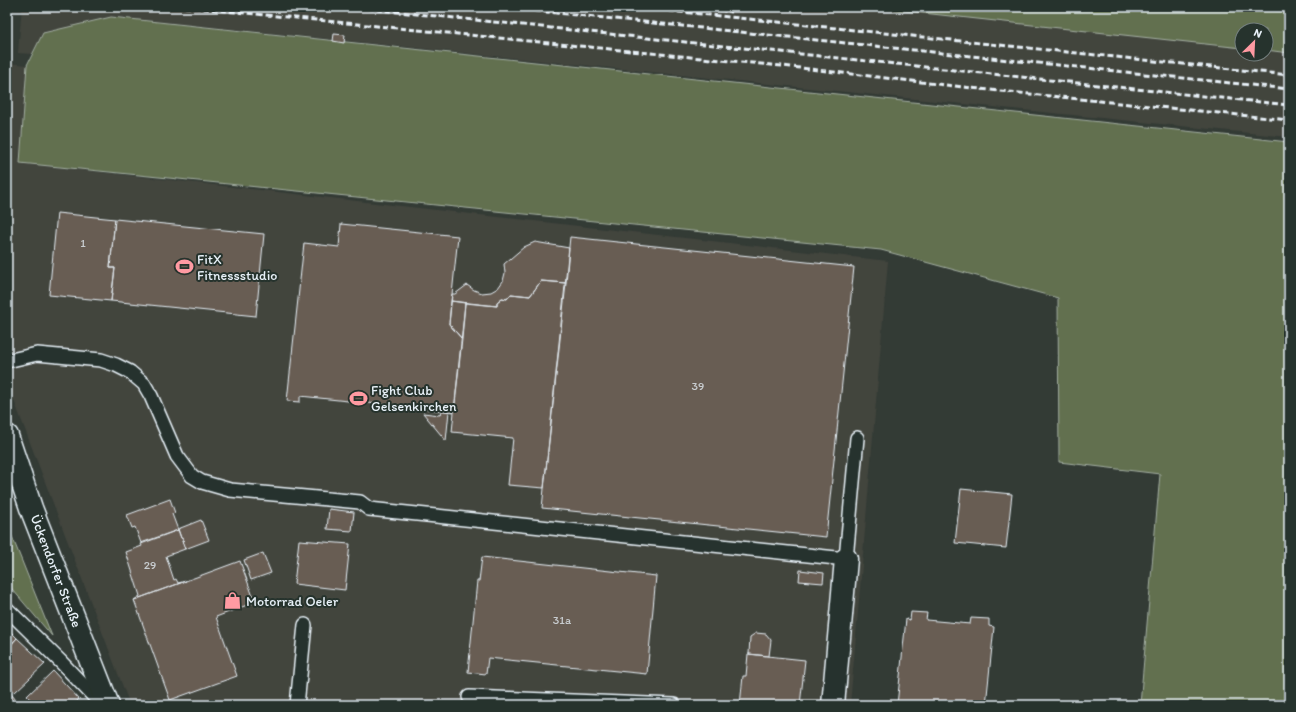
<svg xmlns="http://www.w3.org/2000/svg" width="1296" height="712" font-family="Itim,sans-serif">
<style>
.built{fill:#43453e;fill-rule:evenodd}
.green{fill:#626f50;stroke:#a5b0a4}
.building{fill:#685d53;stroke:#e8f1f8}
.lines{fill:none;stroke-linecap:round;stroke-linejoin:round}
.service-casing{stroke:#e8f1f8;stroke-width:16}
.minor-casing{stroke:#e8f1f8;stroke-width:25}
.secondary-casing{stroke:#e8f1f8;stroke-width:25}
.service{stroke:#26332d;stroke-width:13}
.minor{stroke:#26332d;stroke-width:22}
.secondary{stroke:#26332d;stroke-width:22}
.rail{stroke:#e8f1f8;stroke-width:3;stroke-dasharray:6 3;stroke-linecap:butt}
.labels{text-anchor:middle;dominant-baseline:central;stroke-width:4;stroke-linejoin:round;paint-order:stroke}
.number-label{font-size:12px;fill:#c8cccf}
.poi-label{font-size:14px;fill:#e8f1f8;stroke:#26332d;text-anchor:start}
.street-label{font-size:14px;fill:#e8f1f8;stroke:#26332d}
</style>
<rect width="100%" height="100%" fill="#333b35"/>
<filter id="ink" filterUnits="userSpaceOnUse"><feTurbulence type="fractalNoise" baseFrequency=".025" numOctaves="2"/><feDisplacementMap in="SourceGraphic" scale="8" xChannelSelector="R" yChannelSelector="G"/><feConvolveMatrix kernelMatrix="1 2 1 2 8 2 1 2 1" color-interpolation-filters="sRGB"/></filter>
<g filter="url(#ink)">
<path class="built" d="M22,7H1289V137L111,17L43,33L32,54L18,53ZM1242,30H1266V54H1242Z
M7,63L27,65L20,163L888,261L850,705H130L7,382Z"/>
<path class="green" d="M868,7H1240L1289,12V53L1266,50V30H1242V48Z
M111,17L1289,142V705H1140L1160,474L1059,462L1058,298L881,250L20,163L27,65L43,33Z
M7,524L52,636L7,583Z"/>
<path class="building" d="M334,34L345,35L344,43L333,41Z
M57,213L115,219L110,268H115L111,301L49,295Z
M115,219L264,234L256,316L111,301L115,268H110Z
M341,224L458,236L449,324L462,339L454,412L300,396V402L287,401L304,243L339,247Z
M570,237L854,267L826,537L542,508Z
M535,242L569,248L566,283L541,281L530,296L511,294L507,299L502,298L497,302V306L451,301L452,294H455L467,285L474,290L482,293L491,292L498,288L503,281L505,273L504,264L524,247Z
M541,281L566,283L544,488L508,485L513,438L452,432L465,303L497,306V302L502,298L507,299L511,294L530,296Z
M451,301L465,303L462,339L449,324Z
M441,410L449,411L446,441L423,413L440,415Z
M961,489L1012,494L1006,548L955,543Z
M170,499L175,513L172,514L178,530L141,543L135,527L132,528L127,515Z
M329,509L354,512L352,531L327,529Z
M201,520L209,540L185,549L182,541L184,540L181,538L178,529Z
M178,530L181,538L184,540L182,541L185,549L166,556L174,580L176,579L178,583L186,581L134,600L140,596L126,552L142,546L141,544Z
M299,540L350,544L345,590L294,584Z
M263,553L271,573L251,580L244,560Z
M482,557L656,576L647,674L488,658L486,674L468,672L477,581H479Z
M240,561L255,602L216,617L237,676L170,700L134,600Z
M800,570L824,573L823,583L799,581Z
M911,612L927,613L926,620L970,624L971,618L989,619V626L994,627L986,705H897L906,619L910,620Z
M7,628L17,638L7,649Z
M756,633L766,634L771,640L769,656L749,654L750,637Z
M17,638L45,664L15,692L7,685V649Z
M748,654L805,660L800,705H740L743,676H746Z
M53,671L79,699L73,705H36L27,696Z
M9,692L19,703L17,705H7Z"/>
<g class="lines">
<defs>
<path id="service" d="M7,361L37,354L101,360L116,365L130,372L144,384L151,396L177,456L192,476L202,482L230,490L360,502L369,509L846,559L857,438
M7,609L61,662L102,705
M469,697L674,705
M297,705L305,625"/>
<path id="minor" d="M833,705L846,559"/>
<path id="secondary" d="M7,436L31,508L108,705"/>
</defs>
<use href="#service" class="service-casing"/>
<use href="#minor" class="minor-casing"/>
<use href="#secondary" class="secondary-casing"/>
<use href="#service" class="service"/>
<use href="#minor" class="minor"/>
<use href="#secondary" class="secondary"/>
<path class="rail" d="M185,7L792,67L980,89L1289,120
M350,7L1289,105
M499,7L1289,89
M633,7L1289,75
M702,7L731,12"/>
</g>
</g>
<defs>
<symbol id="stadium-bare" viewBox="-9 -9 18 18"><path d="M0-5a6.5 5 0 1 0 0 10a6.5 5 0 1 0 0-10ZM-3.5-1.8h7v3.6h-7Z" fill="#ff9aa2" stroke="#26332d" stroke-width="2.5" paint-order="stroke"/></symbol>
<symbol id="shop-bare" viewBox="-9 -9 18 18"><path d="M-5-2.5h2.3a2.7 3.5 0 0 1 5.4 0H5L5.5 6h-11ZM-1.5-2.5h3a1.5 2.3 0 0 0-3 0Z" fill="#ff9aa2" stroke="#26332d" stroke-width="2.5" paint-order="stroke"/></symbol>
</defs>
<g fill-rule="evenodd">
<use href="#stadium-bare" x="172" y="254" width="25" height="25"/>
<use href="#stadium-bare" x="346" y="386" width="25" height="25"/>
<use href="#shop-bare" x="220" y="588" width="25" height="25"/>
</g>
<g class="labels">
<g class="number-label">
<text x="83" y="243">1</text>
<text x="698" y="386">39</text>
<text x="150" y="565">29</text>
<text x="562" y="620">31a</text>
</g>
<g class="poi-label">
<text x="197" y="259">FitX<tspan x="197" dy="16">Fitnessstudio</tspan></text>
<text x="371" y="390">Fight Club<tspan x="371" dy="16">Gelsenkirchen</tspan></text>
<text x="246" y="601">Motorrad Oeler</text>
</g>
<g class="street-label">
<text transform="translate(56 571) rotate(69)">Ückendorfer Straße</text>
</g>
</g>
<rect width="1296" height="712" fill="none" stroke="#26332d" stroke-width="24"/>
<rect x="12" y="12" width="1272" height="688" fill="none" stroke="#e8f1f8" stroke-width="1.5" filter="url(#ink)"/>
<g transform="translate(1254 42) rotate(24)"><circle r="19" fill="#26332d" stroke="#747f7e"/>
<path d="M0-3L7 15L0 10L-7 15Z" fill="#ff9aa2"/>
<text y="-6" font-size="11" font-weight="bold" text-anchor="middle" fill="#e8f1f8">N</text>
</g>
</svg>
